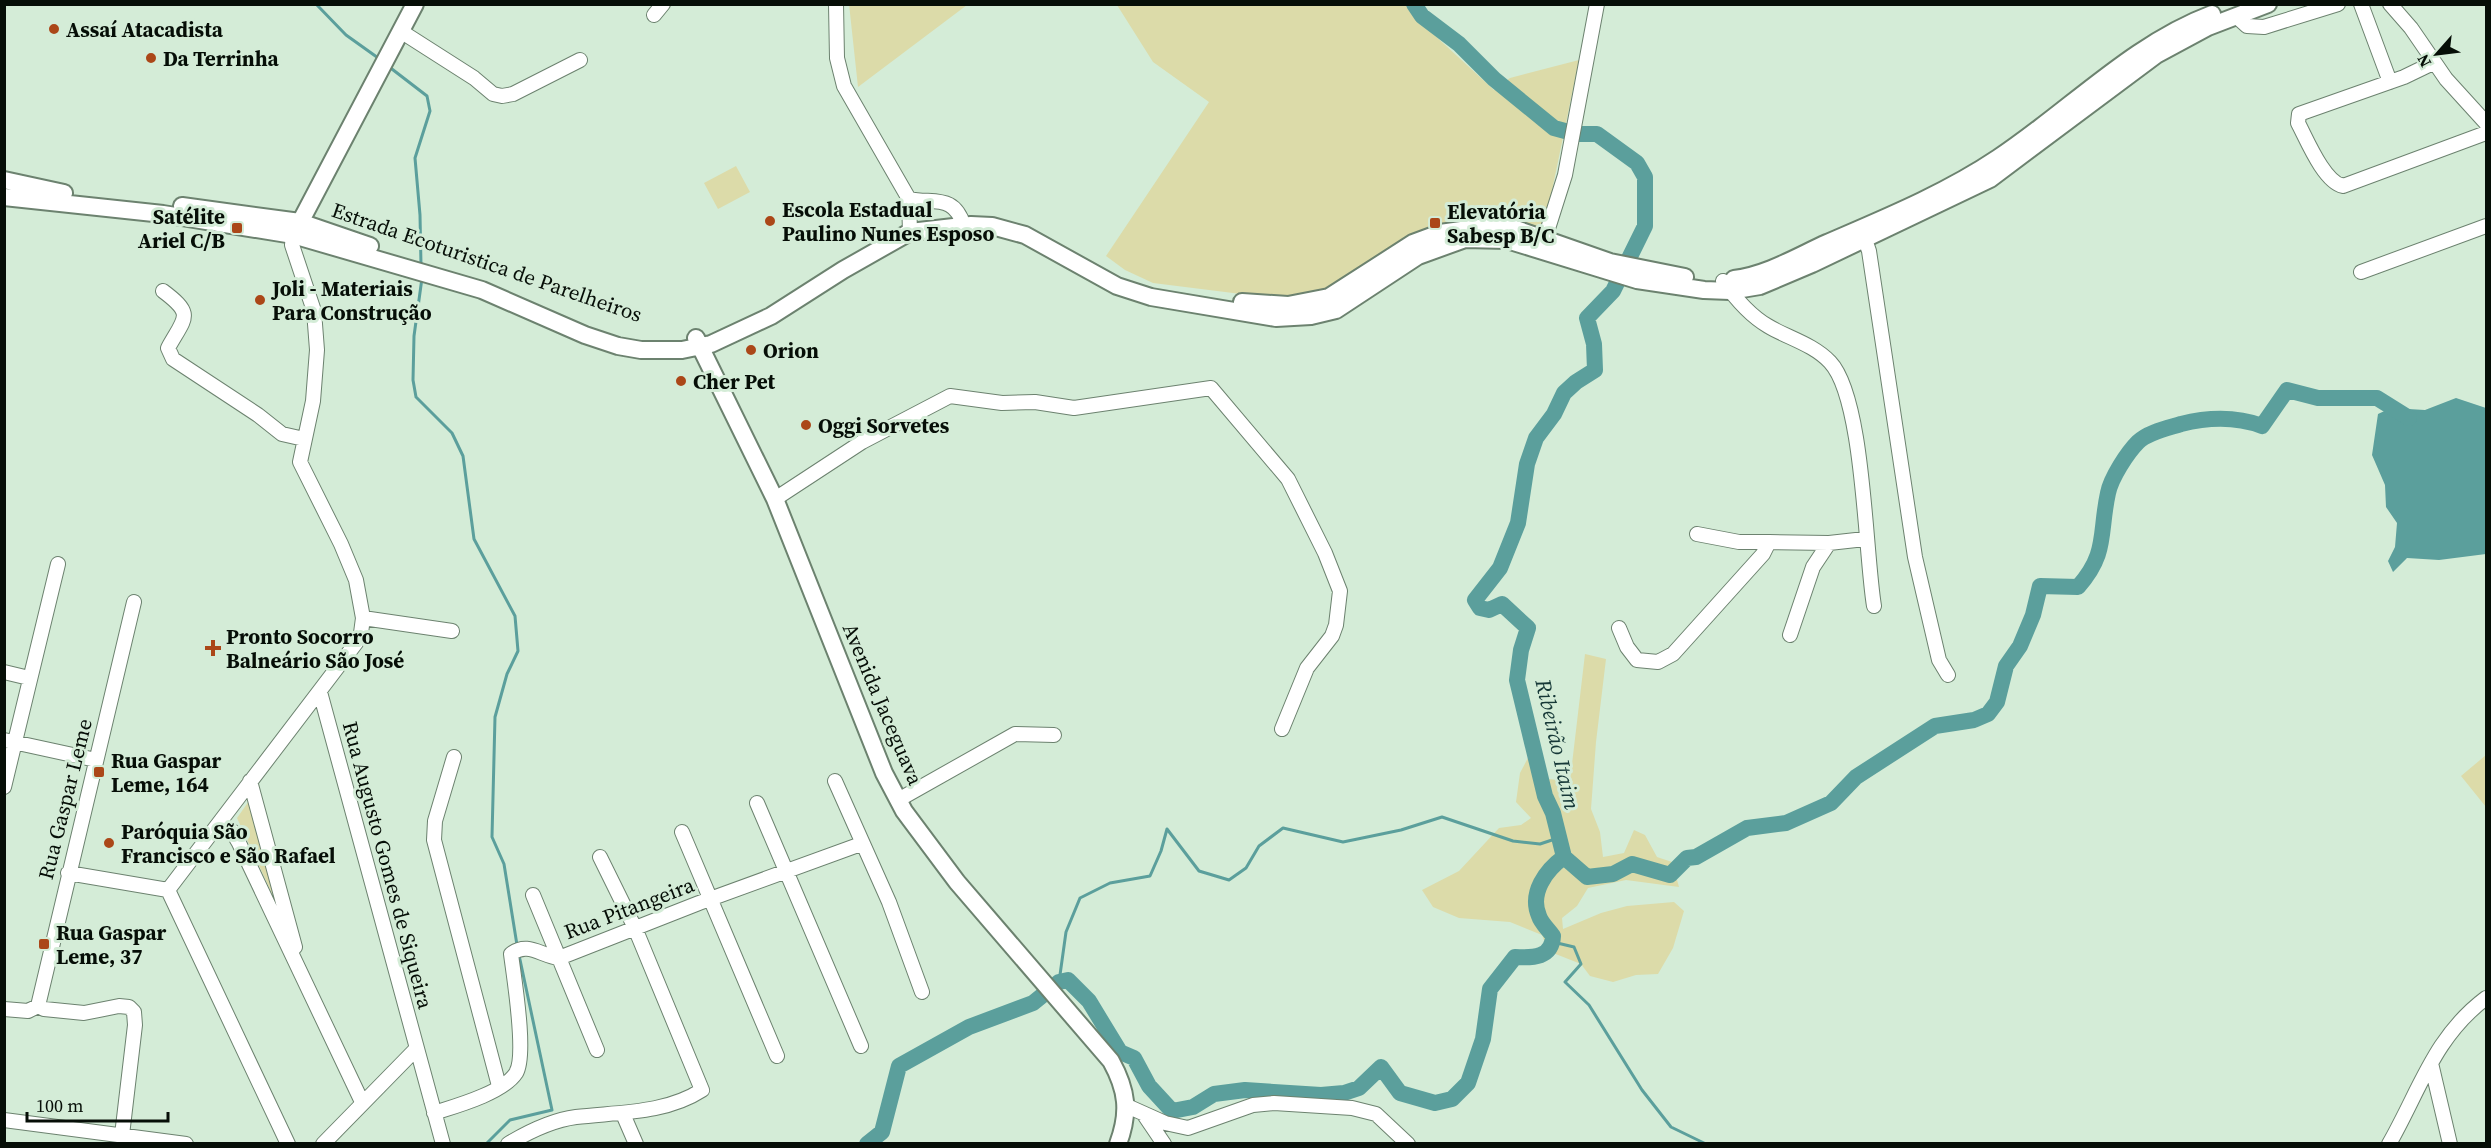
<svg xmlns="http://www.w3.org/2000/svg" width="2491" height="1148" font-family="'Source Serif 4',serif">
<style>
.green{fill:#dcdba9}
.water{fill:#5b9f9c}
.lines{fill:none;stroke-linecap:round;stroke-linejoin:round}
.stream{stroke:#5b9f9c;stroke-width:3}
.river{stroke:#5b9f9c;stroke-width:16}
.minor-casing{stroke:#6c826f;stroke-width:16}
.major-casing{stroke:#6c826f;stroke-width:20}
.minor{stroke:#fff;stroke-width:14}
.major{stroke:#fff;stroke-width:16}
.poi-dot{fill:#ab4718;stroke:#d4ecd7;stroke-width:2}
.labels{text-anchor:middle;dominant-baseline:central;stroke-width:6;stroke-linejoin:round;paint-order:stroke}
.poi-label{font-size:21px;font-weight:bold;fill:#060e07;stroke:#d4ecd7;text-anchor:start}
.street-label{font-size:21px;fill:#060e07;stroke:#d4ecd7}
.water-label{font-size:22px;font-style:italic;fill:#163837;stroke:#d4ecd7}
</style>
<rect width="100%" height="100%" fill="#d4ecd7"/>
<path class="green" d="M849,4H967V5L858,87Z
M1117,5H1408L1418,20L1494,90L1510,78L1579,60L1549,205L1541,229L1514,217L1445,224L1407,239L1330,291L1288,297H1265L1153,283L1125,270L1106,256L1209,102L1153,62Z
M736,166L750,192L718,209L704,183Z
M1585,654L1606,659L1596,742L1591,809L1600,832L1603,857L1624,853L1634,830L1645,835L1657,857L1672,862L1679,887L1626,880L1588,888L1577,906L1562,918L1563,929L1601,913L1627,906L1674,902L1684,911L1673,948L1658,974L1636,975L1613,982L1590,976L1581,964L1548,951L1542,935L1510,922L1459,918L1433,907L1422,890L1459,871L1499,828L1521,825L1531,818L1516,802L1520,773L1529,756L1548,779L1570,781Z
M2486,755V807L2461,776Z
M249,801L275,900L237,818Z"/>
<path class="water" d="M2456,398L2486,408V554L2439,560L2407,558L2393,572L2388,561L2395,547L2397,523L2386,507L2385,485L2372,455L2378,414L2391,408L2425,410Z"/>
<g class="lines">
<path class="stream" d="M316,4L346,35L381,60
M388,66L427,96L430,111L415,158L420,215L421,265
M422,278L414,336L413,380L416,397L452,433L463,456L474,539L515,616L518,651L507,674L495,717L492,837L504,864L517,945
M1553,942L1574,947L1581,964L1565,982L1589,1005L1642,1090L1671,1127L1706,1144
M1059,982L1066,932L1080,898L1110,883L1150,876L1161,851L1167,829L1199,871L1229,880L1246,868L1259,846L1283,828L1343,842L1401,830L1442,817L1513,841L1540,844L1558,838
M869,1142L872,1144
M486,1144L510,1120L552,1110L519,955"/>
<path class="river" d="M1414,4L1422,16L1459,44L1494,79L1554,128L1565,131
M1564,857L1553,813L1545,796L1517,680L1521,650L1528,628L1502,604L1489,610L1480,608L1475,600L1500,568L1518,523L1527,464L1536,438L1554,414L1564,393L1576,382L1595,370L1594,344L1587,318L1613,291L1645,226V177L1637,163L1597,134H1577
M867,1144L882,1132L899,1066L969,1027L1033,1003L1059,982L1068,980L1089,1001L1120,1052L1134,1058L1149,1086L1172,1111L1193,1107L1214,1094L1245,1090L1321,1095L1344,1093L1359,1088L1381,1067L1400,1093L1435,1103L1452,1099L1468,1083L1483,1039L1490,989L1515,957C1533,958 1552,958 1553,936C1549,930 1541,923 1539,916C1529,893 1546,870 1564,857L1587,877L1613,874L1632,864L1670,875L1687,858L1696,857L1747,828L1786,823L1831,803L1856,777L1935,726L1974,720L1988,714L1997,702L2006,666L2020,646L2033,615L2040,586L2078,587C2108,553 2099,534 2108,493C2111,478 2127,453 2138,442C2148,432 2168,428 2181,424C2209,417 2235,416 2262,426L2287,390L2318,398H2377L2409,418"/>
<defs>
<path id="minor" d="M836,4L837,58L844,86L909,199L910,232
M2361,4L2390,82
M2390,4L2411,28L2446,79L2486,123
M654,15L663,4
M2236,16L2247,26L2264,27L2338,4
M402,32L474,78L493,94L502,96L513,94L580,60
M2433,63L2404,77L2299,114L2298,123C2307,140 2324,182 2343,186L2486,133
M909,199C935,204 954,194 964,226
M1862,231L1869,251L1915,557L1939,660L1948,675
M1545,238L1565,175L1597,4
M2361,272L2486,226
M1723,281C1735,298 1749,315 1768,326C1788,338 1813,344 1830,362C1864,398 1865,552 1874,606
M163,291C195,315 185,317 168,348L173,359L258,415L282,434L304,439
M775,499L862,442L950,396L1002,403L1035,402L1074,408L1211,388L1288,479L1325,553L1340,591L1336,625L1332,636L1307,668L1282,729
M1697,534L1739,542H1769
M363,618L452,631
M1619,628L1627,647L1637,660L1658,662L1673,654L1763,554L1769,542L1829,543L1865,539
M1790,635L1813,567L1829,543
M4,672L29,678
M320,692L443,1144
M4,740L96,760
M454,757L435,821L434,840L499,1086
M250,781L295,947
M835,781L889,902L922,992
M4,787L58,564
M898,800L1015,734L1054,735
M757,803L861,1046
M221,822L232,831L239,843L362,1102
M682,832L777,1056
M68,873L168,890
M168,890L356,643L361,633L363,618L356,580L341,544L300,462L313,401L317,350L314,311L292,245L293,235
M168,890L288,1144
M533,895L597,1050
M38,1006L134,602
M38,1006L44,1009L84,1013L119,1006L129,1007L134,1012L135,1025L122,1135
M4,1009L28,1011L38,1006
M2431,1063L2450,1144
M1127,1106L1165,1123L1188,1128L1253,1105L1274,1103L1352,1108L1376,1114L1408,1144
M434,1113C456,1106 503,1093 516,1073C527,1055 514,978 511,954C528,941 541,956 559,958L699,903L861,844
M623,1114L636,1144
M1145,1116L1164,1144
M4,1120L186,1144
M323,1144L416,1049
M508,1144C528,1132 553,1120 576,1117C618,1112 665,1114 702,1090L635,928L600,857
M2389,1144C2420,1090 2434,1037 2486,998"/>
<path id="major" d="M4,180L64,193
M4,197L163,214L293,235L482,290L585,335L618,346L641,350H682L711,344L771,316L843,270L910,232L971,225L992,226L1025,235L1117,286L1151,297L1276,318L1311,316L1336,310L1418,256L1465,239L1507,240L1637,280L1704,290L1730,291L1760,286L1812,264L1990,179L2156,55L2208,27L2268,4
M182,206L300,222L370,246
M295,232L415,4
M1734,279C1767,275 1798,256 1827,243C1885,218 1946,193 1998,158C2069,111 2132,44 2212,14
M1242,302L1288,305L1329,297L1413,243L1440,233L1490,226L1510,227L1610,262L1685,277
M696,338L775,499L884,773L904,811L957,882L1111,1061C1127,1090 1130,1112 1118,1144"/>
</defs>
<use href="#minor" class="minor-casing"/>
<use href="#major" class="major-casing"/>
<use href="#minor" class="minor"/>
<use href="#major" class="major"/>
</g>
<g class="poi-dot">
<circle cx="54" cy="29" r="6"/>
<circle cx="151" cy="58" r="6"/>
<circle cx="770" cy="221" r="6"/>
<rect x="1429" y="217" width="12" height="12" rx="3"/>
<rect x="231" y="222" width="12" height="12" rx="3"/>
<circle cx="260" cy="300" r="6"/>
<circle cx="751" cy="350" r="6"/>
<circle cx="681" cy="381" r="6"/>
<circle cx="806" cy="425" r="6"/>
<path d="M210 639h6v6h6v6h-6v6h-6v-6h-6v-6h6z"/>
<rect x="93" y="766" width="12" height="12" rx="3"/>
<circle cx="109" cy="843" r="6"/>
<rect x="38" y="938" width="12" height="12" rx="3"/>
</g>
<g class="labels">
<g class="poi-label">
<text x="66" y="29">Assaí Atacadista</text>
<text x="163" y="58">Da Terrinha</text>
<text x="782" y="209">Escola Estadual<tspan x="782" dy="24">Paulino Nunes Esposo</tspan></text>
<text x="1447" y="211">Elevatória<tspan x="1447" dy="24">Sabesp B/C</tspan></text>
<text x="225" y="216" text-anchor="end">Satélite<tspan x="225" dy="24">Ariel C/B</tspan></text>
<text x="272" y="288">Joli - Materiais<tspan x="272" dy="24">Para Construção</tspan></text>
<text x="763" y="350">Orion</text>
<text x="693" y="381">Cher Pet</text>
<text x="818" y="425">Oggi Sorvetes</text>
<text x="226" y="636">Pronto Socorro<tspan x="226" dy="24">Balneário São José</tspan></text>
<text x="111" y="760">Rua Gaspar<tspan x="111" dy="24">Leme, 164</tspan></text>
<text x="121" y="831">Paróquia São<tspan x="121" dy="24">Francisco e São Rafael</tspan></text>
<text x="56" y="932">Rua Gaspar<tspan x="56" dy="24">Leme, 37</tspan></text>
</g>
<g class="street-label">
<text transform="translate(487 262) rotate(19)">Estrada Ecoturistica de Parelheiros</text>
<text transform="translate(883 704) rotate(67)">Avenida Jaceguava</text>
<text transform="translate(65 799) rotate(-76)">Rua Gaspar Leme</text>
<text transform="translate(388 865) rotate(75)">Rua Augusto Gomes de Siqueira</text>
<text transform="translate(629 908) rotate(-21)">Rua Pitangeira</text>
</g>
<g class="water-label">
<text transform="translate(1558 744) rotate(77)">Ribeirão Itaim</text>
</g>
</g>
<rect width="2491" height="1148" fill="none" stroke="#060e07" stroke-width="12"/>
<g transform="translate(2437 54) rotate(242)" stroke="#d4ecd7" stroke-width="4.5" paint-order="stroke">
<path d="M0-4.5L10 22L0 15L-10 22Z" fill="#060e07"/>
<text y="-9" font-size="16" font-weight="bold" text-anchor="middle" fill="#060e07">N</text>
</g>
<path d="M27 1112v9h141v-9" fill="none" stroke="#060e07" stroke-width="3"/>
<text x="36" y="1112" font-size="18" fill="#060e07" stroke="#d4ecd7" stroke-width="4.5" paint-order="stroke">100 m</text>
</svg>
